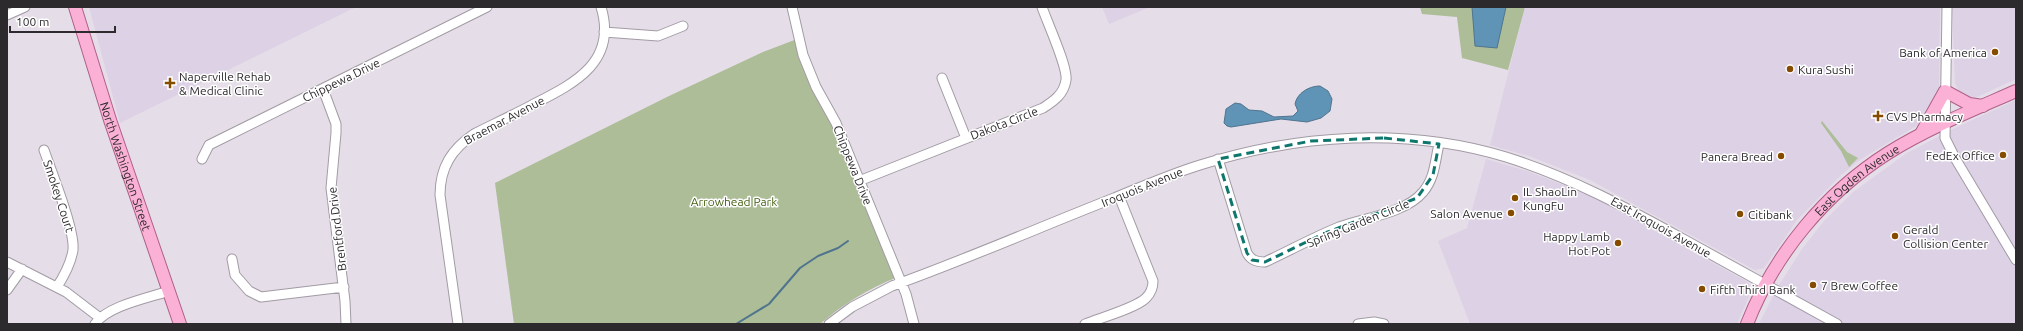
<svg xmlns="http://www.w3.org/2000/svg" width="2023" height="331" font-family="Ubuntu,sans-serif">
<style>
.commercial{fill:#ddd1e6}
.green{fill:#acbd97}
.water{fill:#5f94b7;stroke:#50748e}
.lines{fill:none;stroke-linecap:round;stroke-linejoin:round}
.stream{stroke:#50748e;stroke-width:2}
.minor-casing{stroke:#a29ba5;stroke-width:11}
.major-casing{stroke:#b06088;stroke-width:14}
.minor{stroke:#fff;stroke-width:9}
.major{stroke:#fab1d5;stroke-width:12}
.marked{fill:none;stroke:#0f766e;stroke-width:3;stroke-dasharray:8 5;stroke-linejoin:round}
.poi-dot{fill:#854c00;stroke:#fff;stroke-width:1.5}
.labels{text-anchor:middle;dominant-baseline:central;stroke-width:3;stroke-linejoin:round;paint-order:stroke}
.poi-label{font-size:12px;fill:#2d2a2d;stroke:#fff;text-anchor:start}
.street-label{font-size:12px;fill:#2d2a2d;stroke:#fff}
.park-label{font-size:12px;fill:#476214;stroke:#fff}
</style>
<rect width="100%" height="100%" fill="#e5dde7"/>
<path class="commercial" d="M89,7H356L120,123Z
M1102,7H1150L1109,24Z
M1525,7H1940L1939,88L1936,99L1923,122L1861,159L1840,176L1797,220L1764,268L1755,270L1590,180L1529,156L1490,145Z
M1952,7H2016V79L1975,98H1967L1959,92L1955,83Z
M2016,100V324H1759L1776,290L1802,249L1824,221L1853,192L1907,153L1955,128Z
M1486,159L1527,171L1587,194L1746,281L1749,284L1751,292L1737,324H1470L1438,241L1467,228Z"/>
<path class="green" d="M1420,7H1525L1508,70L1462,58L1457,17L1422,14Z
M797,39L829,111L898,277C869,288 843,304 820,324H514L495,183L669,96L763,52Z
M1822,121L1847,152L1858,158L1849,167L1841,151L1821,123Z"/>
<path class="water" d="M1472,7H1506L1497,48L1475,46Z
M1320,86L1328,91L1332,99L1330,111L1321,118L1307,122L1281,119L1231,127L1227,126L1224,123L1226,109L1235,103L1241,104L1249,110L1262,111L1274,117L1293,116L1298,111L1295,104C1297,93 1309,86 1320,86Z"/>
<g class="lines">
<path class="stream" d="M736,324L769,304L800,268L818,256L838,248L848,241"/>
<defs>
<path id="minor" d="M792,7L803,55L816,87L836,123L906,294L914,324
M1947,7L1945,138L1955,158L2016,260
M7,15L25,7
M604,32L658,36L683,26
M942,78L966,138
M323,89L336,124V133L331,188L345,301L346,324
M44,150C52,173 75,230 73,250C71,263 64,276 57,287
M202,159L209,145L487,7
M1218,159L1247,253C1251,260 1256,262 1265,262C1289,251 1314,237 1339,227C1364,218 1406,213 1423,192C1435,178 1435,161 1439,144
M859,181L1043,108C1054,101 1064,94 1066,80C1068,67 1047,22 1042,7
M232,259L235,275L249,291L261,297L344,287
M7,262L66,292L100,318
M7,290L22,269
M95,324C107,306 148,298 169,291
M458,324L440,195C440,167 452,149 474,134C494,124 513,115 532,105C573,84 618,63 601,7
M829,324L852,307L892,286C967,259 1040,227 1114,198C1143,186 1171,174 1200,165C1298,134 1407,127 1506,157C1570,177 1627,208 1685,240C1736,268 1786,296 1837,324
M1085,324C1100,318 1136,308 1146,298C1151,293 1153,288 1153,281L1119,196
M1358,324L1374,322L1384,324"/>
<g id="major">
<path id="s1" d="M75,7L110,120L180,324"/>
<path d="M1921,134L1945,91L1969,104L1983,106"/>
<path id="s2" d="M1747,324C1774,255 1825,193 1888,153C1928,128 1973,110 2016,91"/>
</g>
</defs>
<use href="#minor" class="minor-casing"/>
<use href="#major" class="major-casing"/>
<use href="#minor" class="minor"/>
<use href="#major" class="major"/>
</g>
<path class="marked" d="M1384,138L1439,144L1433,175L1417,198L1325,233L1265,262L1252,260L1247,253L1218,159L1311,141Z"/>
<g class="poi-dot">
<circle cx="1995" cy="52" r="4"/>
<circle cx="1790" cy="69" r="4"/>
<path d="M168 77h4v4h4v4h-4v4h-4v-4h-4v-4h4z"/>
<path d="M1876 110h4v4h4v4h-4v4h-4v-4h-4v-4h4z"/>
<circle cx="2003" cy="155" r="4"/>
<circle cx="1781" cy="156" r="4"/>
<circle cx="1515" cy="198" r="4"/>
<circle cx="1511" cy="213" r="4"/>
<circle cx="1740" cy="214" r="4"/>
<circle cx="1895" cy="236" r="4"/>
<circle cx="1618" cy="243" r="4"/>
<circle cx="1813" cy="285" r="4"/>
<circle cx="1702" cy="289" r="4"/>
</g>
<g class="labels">
<g class="poi-label">
<text x="1987" y="52" text-anchor="end">Bank of America</text>
<text x="1798" y="69">Kura Sushi</text>
<text x="179" y="76">Naperville Rehab<tspan x="179" dy="14">&amp; Medical Clinic</tspan></text>
<text x="1886" y="116">CVS Pharmacy</text>
<text x="1995" y="155" text-anchor="end">FedEx Office</text>
<text x="1773" y="156" text-anchor="end">Panera Bread</text>
<text x="1523" y="191">IL ShaoLin<tspan x="1523" dy="14">KungFu</tspan></text>
<text x="1503" y="213" text-anchor="end">Salon Avenue</text>
<text x="1748" y="214">Citibank</text>
<text x="1903" y="229">Gerald<tspan x="1903" dy="14">Collision Center</tspan></text>
<text x="1610" y="236" text-anchor="end">Happy Lamb<tspan x="1610" dy="14">Hot Pot</tspan></text>
<text x="1821" y="285">7 Brew Coffee</text>
<text x="1710" y="289">Fifth Third Bank</text>
</g>
<g class="street-label">
<text transform="translate(341 80) rotate(-26)">Chippewa Drive</text>
<text transform="translate(504 120) rotate(-28)">Braemar Avenue</text>
<text transform="translate(1004 123) rotate(-21)">Dakota Circle</text>
<text transform="translate(853 165) rotate(68)">Chippewa Drive</text>
<text stroke="none"><textPath href="#s1" startOffset="167">North Washington Street</textPath></text>
<text stroke="none"><textPath href="#s2" startOffset="184">East Ogden Avenue</textPath></text>
<text transform="translate(1142 187) rotate(-22)">Iroquois Avenue</text>
<text transform="translate(59 196) rotate(72)">Smokey Court</text>
<text transform="translate(1358 223) rotate(-22)">Spring Garden Circle</text>
<text transform="translate(1661 227) rotate(29)">East Iroquois Avenue</text>
<text transform="translate(337 229) rotate(-97)">Brentford Drive</text>
</g>
<g class="park-label">
<text x="734" y="201">Arrowhead Park</text>
</g>
</g>
<rect width="2023" height="331" fill="none" stroke="#2d2a2d" stroke-width="16"/>
<path d="M10 26v6h105v-6" fill="none" stroke="#2d2a2d" stroke-width="2"/>
<text x="16" y="26" font-size="12" fill="#2d2a2d" stroke="#ffffff" stroke-width="3" paint-order="stroke">100 m</text>
</svg>
